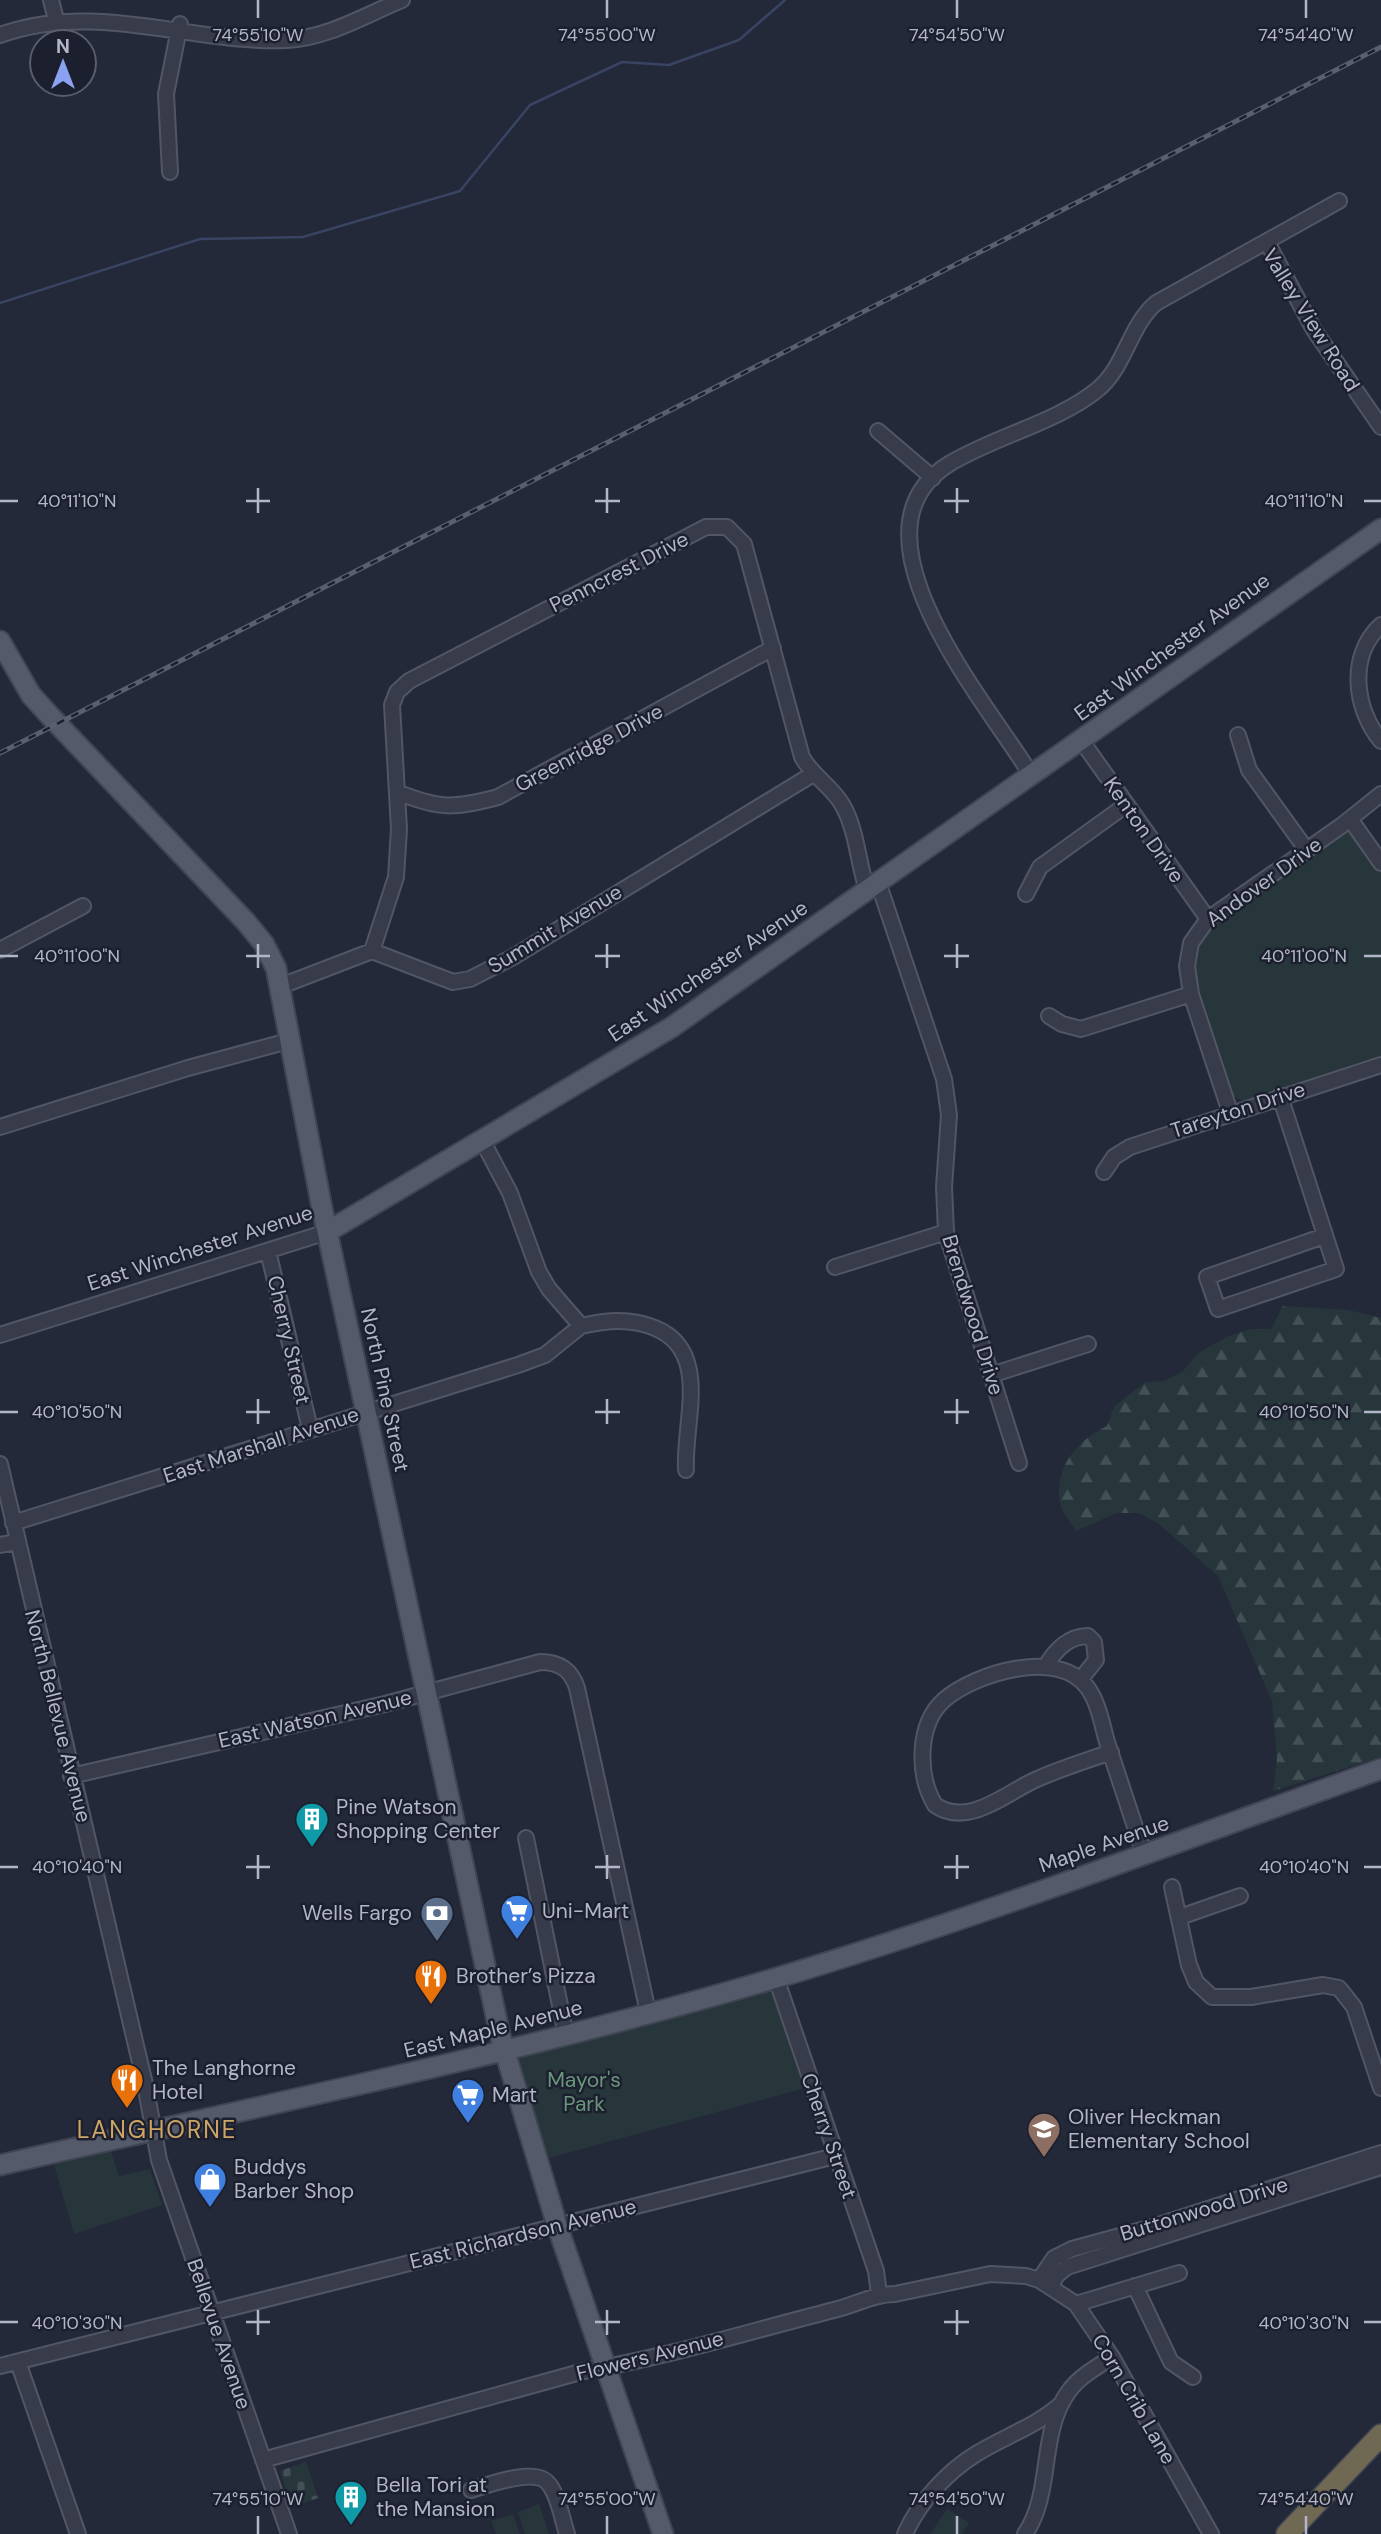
<svg xmlns="http://www.w3.org/2000/svg" width="1381" height="2534" font-family="'DM Sans',sans-serif">
<style>
.forest{fill:url(#forest-firs)}
.cemetery{fill:url(#cemetery-stones)}
.park{fill:#26363b}
.lines{fill:none;stroke-linecap:round;stroke-linejoin:round}
.stream{stroke:#394362;stroke-width:2.5}
.minor-casing{stroke:#525664;stroke-width:18}
.major-casing{stroke:#404453;stroke-width:23}
.highway-casing{stroke:#3f4351;stroke-width:24}
.minor{stroke:#373b4a;stroke-width:14}
.major{stroke:#555a6a;stroke-width:19}
.highway{stroke:#6f6954;stroke-width:21}
.rail-casing{stroke:#595f70;stroke-width:5}
.rail{stroke:#1c202e;stroke-width:2.5;stroke-dasharray:8;stroke-linecap:butt}
.ticks{fill:none;stroke:#b2b6c6;stroke-width:2.5}
.labels{text-anchor:middle;dominant-baseline:central;stroke-width:5;stroke-linejoin:round;paint-order:stroke}
.street-label{font-size:21px;fill:#b2b6c6;stroke:#1c202e}
.poi-label{font-size:21px;fill:#b2b6c6;stroke:#1c202e;text-anchor:start}
.park-label{font-size:21px;fill:#6a957c;stroke:#1c202e}
.quarter-label{font-size:24px;letter-spacing:2px;fill:#cea565;stroke:#1c202e}
.ticks-label{font-size:18px;text-anchor:middle;fill:#b2b6c6;stroke:#1c202e;stroke-width:5;stroke-linejoin:round;paint-order:stroke}
</style>
<defs>
<pattern id="forest-firs" width="22" height="20" patternUnits="userSpaceOnUse" patternTransform="scale(1.75)"><rect width="22" height="20" fill="#26363b"/><path d="M5 1l3.5 6h-7zM16 11l3.5 6h-7z" fill="#435156"/></pattern>
<pattern id="cemetery-stones" width="16" height="16" patternUnits="userSpaceOnUse" patternTransform="scale(1.75)"><rect width="16" height="16" fill="#26363b"/><path d="M2 7V4a2 2 0 0 1 4 0v3zM10 15v-3a2 2 0 0 1 4 0v3z" fill="#435156"/></pattern>
</defs>
<rect width="100%" height="100%" fill="#232939"/>
<path class="forest" d="M1283,1306L1348,1310L1381,1318V1757L1273,1791L1277,1758L1272,1701L1218,1576L1159,1524L1139,1513H1116L1076,1531C1072,1524 1064,1515 1061,1507C1052,1469 1076,1441 1107,1426L1114,1407L1145,1382L1164,1381L1182,1372L1198,1353L1229,1336L1251,1329H1271Z"/>
<path class="cemetery" d="M306,2462L318,2498L292,2507L280,2471Z"/>
<path class="park" d="M1349,829L1354,832L1381,870V1058L1367,1060L1243,1101L1232,1096L1195,984C1190,958 1197,941 1214,921Z
M773,1987L805,2088L545,2159L516,2056Z
M111,2151L119,2176L150,2169L162,2205L74,2234L54,2165Z
M539,2504L549,2534H525L518,2512Z
M947,2509L969,2523L962,2534H930Z
M513,2514L520,2534H496L491,2521Z"/>
<g class="lines">
<path class="stream" d="M0,303L200,239L303,237L460,191L530,105L622,62L669,65L739,40L785,0"/>
<defs>
<path id="minor" d="M51,0L55,16
M0,35C97,0 191,44 287,40C328,38 365,15 402,0
M170,172L166,94L180,24
M1267,242L1314,330L1381,427
M878,431L933,478
M1381,625C1348,655 1354,709 1381,741
M1238,735L1249,770L1306,849
M1081,740L1208,919
M1031,775C990,706 838,533 949,464C995,436 1056,423 1097,390C1125,368 1129,326 1156,303L1339,201
M397,792C439,809 454,809 498,797L773,648
M1350,819L1381,863
M878,882L944,1079L949,1115L944,1187L946,1232L1019,1463
M1026,894L1040,867L1126,805
M0,950L83,906
M372,951L396,877L399,829L392,705L397,692L409,681L706,527H727L744,544L802,757C813,777 833,787 843,806C857,831 858,863 867,890
M281,986L372,951L453,982L470,979L513,957L813,774
M1049,1016L1062,1024L1081,1029L1191,994
M1280,1096L1336,1269L1218,1309L1207,1277L1324,1236
M1230,1112L1191,994L1187,966L1191,943L1208,919L1341,826L1381,794
M0,1127L188,1068L292,1040
M482,1140L510,1193L539,1272L549,1289L581,1326C607,1320 631,1318 655,1328C712,1351 683,1423 686,1470
M1104,1172L1114,1157L1130,1147L1381,1065
M268,1251L310,1429
M835,1267L946,1232
M0,1335L327,1232
M991,1375L1088,1344
M0,1464L145,2084L159,2160L289,2534
M13,1523L518,1365L545,1355L581,1326
M0,1545L17,1542
M1046,1666C1055,1650 1069,1636 1088,1636L1094,1642L1096,1660L1080,1680
M1111,1752C1085,1761 1059,1769 1035,1780C1006,1793 968,1828 935,1805C917,1775 917,1724 944,1700C975,1673 1058,1648 1087,1687C1098,1701 1102,1724 1107,1742C1119,1779 1132,1817 1144,1854
M71,1776L385,1704L540,1662C559,1662 571,1669 577,1688L648,2012
M526,1838L566,2035
M1172,1887L1189,1965L1196,1982L1212,1997H1251L1323,1985L1339,1988L1354,2007L1381,2088
M1180,1917L1240,1896
M776,1978L876,2271L879,2294
M1039,2280L1054,2258L1072,2249L1149,2228L1381,2153
M1051,2286L1057,2275L1067,2267L1381,2167
M1135,2286L1171,2362L1193,2377
M1076,2304L1179,2273
M18,2362L78,2534
M0,2366L835,2156
M263,2460L584,2371C668,2357 751,2331 834,2310C855,2305 874,2294 895,2294L990,2274L1026,2276L1039,2280L1076,2304L1112,2357L1211,2534
M471,2490C488,2485 533,2468 547,2482C558,2493 562,2519 567,2534
M905,2534C919,2502 947,2472 976,2454C1005,2436 1035,2427 1061,2404
M1025,2534C1054,2491 1038,2433 1069,2391C1080,2376 1097,2367 1112,2357"/>
<path id="major" d="M0,641L31,695L51,717L246,922L264,944L276,968L321,1203L500,2035L557,2225L663,2534
M327,1232L672,1027L1381,529
M0,2165C258,2106 518,2054 773,1979C978,1918 1179,1841 1381,1769"/>
<path id="highway" d="M1287,2534L1381,2435"/>
</defs>
<use href="#minor" class="minor-casing"/>
<use href="#major" class="major-casing"/>
<use href="#highway" class="highway-casing"/>
<use href="#minor" class="minor"/>
<use href="#major" class="major"/>
<use href="#highway" class="highway"/>
<defs>
<path id="rail" d="M0,753L1381,47"/>
</defs>
<use href="#rail" class="rail-casing"/>
<use href="#rail" class="rail"/>
</g>
<path class="ticks" d="M258,0V18M607,0V18M957,0V18M1306,0V18M258,488V513M607,488V513M957,488V513M0,501H18M246,501H270M595,501H620M944,501H969M1364,501H1381M258,944V968M607,944V968M957,944V968M0,956H18M246,956H270M595,956H620M944,956H969M1364,956H1381M258,1399V1424M607,1399V1424M957,1399V1424M0,1412H18M246,1412H270M595,1412H620M944,1412H969M1364,1412H1381M258,1855V1879M607,1855V1879M957,1855V1879M0,1867H18M246,1867H270M595,1867H620M944,1867H969M1364,1867H1381M258,2310V2335M607,2310V2335M957,2310V2335M0,2322H18M246,2322H270M595,2322H620M944,2322H969M1364,2322H1381M258,2516V2534M607,2516V2534M957,2516V2534M1306,2516V2534"/>
<defs>
<symbol id="building-pin" viewBox="-11 -11 22 30"><path d="M0 17L-7.5 6A9.5 9.5 0 1 1 7.5 6Z" fill="#0f9aa8" stroke="#1c202e"/><path d="M-4-6H4V6H1V3H-1V6H-4ZM-2.5-4.3h1.7v1.8h-1.7ZM.8-4.3h1.7v1.8H.8ZM-2.5-1h1.7V.8h-1.7ZM.8-1h1.7V.8H.8Z" fill="#fff"/></symbol>
<symbol id="supermarket-pin" viewBox="-11 -11 22 30"><path d="M0 17L-7.5 6A9.5 9.5 0 1 1 7.5 6Z" fill="#3f7fe0" stroke="#1c202e"/><path d="M-6-5.5h2.5l.6 2H6L4.5 2H-2.5L-4.4-4H-6ZM-1.5 3.2a1.3 1.3 0 1 0 .1 0ZM3 3.2a1.3 1.3 0 1 0 .1 0Z" fill="#fff"/></symbol>
<symbol id="bank-pin" viewBox="-11 -11 22 30"><path d="M0 17L-7.5 6A9.5 9.5 0 1 1 7.5 6Z" fill="#5c6f8a" stroke="#1c202e"/><path d="M-6-4H6V4H-6ZM0-2.3a2.3 2.3 0 1 0 0 4.6a2.3 2.3 0 1 0 0-4.6Z" fill="#fff"/></symbol>
<symbol id="restaurant-pin" viewBox="-11 -11 22 30"><path d="M0 17L-7.5 6A9.5 9.5 0 1 1 7.5 6Z" fill="#e8710a" stroke="#1c202e"/><path d="M-5-6h1v4h1v-4h1v4h1v-4h1v5L-1.5 .5V6h-2V.5L-5-1ZM5-6V6H3V1.5H1.5Q1.5-4 5-6Z" fill="#fff"/></symbol>
<symbol id="school-pin" viewBox="-11 -11 22 30"><path d="M0 17L-7.5 6A9.5 9.5 0 1 1 7.5 6Z" fill="#8d6e63" stroke="#1c202e"/><path d="M0-5L7-2L0 1L-7-2ZM-4 1L0 2.5L4 1V4Q0 6-4 4Z" fill="#fff"/></symbol>
<symbol id="shop-pin" viewBox="-11 -11 22 30"><path d="M0 17L-7.5 6A9.5 9.5 0 1 1 7.5 6Z" fill="#3f7fe0" stroke="#1c202e"/><path d="M-5-2.5h2.3a2.7 3.5 0 0 1 5.4 0H5L5.5 6h-11ZM-1.5-2.5h3a1.5 2.3 0 0 0-3 0Z" fill="#fff"/></symbol>
</defs>
<g fill-rule="evenodd">
<use href="#building-pin" x="293" y="1800" width="38" height="52"/>
<use href="#supermarket-pin" x="498" y="1892" width="38" height="52"/>
<use href="#bank-pin" x="418" y="1894" width="38" height="52"/>
<use href="#restaurant-pin" x="412" y="1957" width="38" height="52"/>
<use href="#restaurant-pin" x="108" y="2061" width="38" height="52"/>
<use href="#supermarket-pin" x="449" y="2076" width="38" height="52"/>
<use href="#school-pin" x="1025" y="2110" width="38" height="52"/>
<use href="#shop-pin" x="191" y="2160" width="38" height="52"/>
<use href="#building-pin" x="332" y="2478" width="38" height="52"/>
</g>
<g class="labels">
<g class="street-label">
<text transform="translate(1311 320) rotate(58)">Valley View Road</text>
<text transform="translate(619 572) rotate(-27)">Penncrest Drive</text>
<text transform="translate(1172 647) rotate(-36)">East Winchester Avenue</text>
<text transform="translate(589 748) rotate(-28)">Greenridge Drive</text>
<text transform="translate(1144 830) rotate(55)">Kenton Drive</text>
<text transform="translate(1264 882) rotate(-36)">Andover Drive</text>
<text transform="translate(555 929) rotate(-31)">Summit Avenue</text>
<text transform="translate(708 971) rotate(-34)">East Winchester Avenue</text>
<text transform="translate(1238 1110) rotate(-18)">Tareyton Drive</text>
<text transform="translate(200 1248) rotate(-18)">East Winchester Avenue</text>
<text transform="translate(973 1315) rotate(73)">Brendwood Drive</text>
<text transform="translate(289 1340) rotate(77)">Cherry Street</text>
<text transform="translate(385 1390) rotate(78)">North Pine Street</text>
<text transform="translate(261 1445) rotate(-18)">East Marshall Avenue</text>
<text transform="translate(58 1716) rotate(76)">North Bellevue Avenue</text>
<text transform="translate(315 1719) rotate(-13)">East Watson Avenue</text>
<text transform="translate(1104 1844) rotate(-19)">Maple Avenue</text>
<text transform="translate(493 2029) rotate(-14)">East Maple Avenue</text>
<text transform="translate(829 2136) rotate(71)">Cherry Street</text>
<text transform="translate(1204 2209) rotate(-17)">Buttonwood Drive</text>
<text transform="translate(523 2234) rotate(-14)">East Richardson Avenue</text>
<text transform="translate(219 2334) rotate(71)">Bellevue Avenue</text>
<text transform="translate(650 2356) rotate(-14)">Flowers Avenue</text>
<text transform="translate(1134 2399) rotate(60)">Corn Crib Lane</text>
</g>
<g class="poi-label">
<text x="336" y="1807">Pine Watson<tspan x="336" dy="24">Shopping Center</tspan></text>
<text x="542" y="1911">Uni-Mart</text>
<text x="412" y="1913" text-anchor="end">Wells Fargo</text>
<text x="456" y="1976">Brother’s Pizza</text>
<text x="152" y="2068">The Langhorne<tspan x="152" dy="24">Hotel</tspan></text>
<text x="492" y="2095">Mart</text>
<text x="1068" y="2117">Oliver Heckman<tspan x="1068" dy="24">Elementary School</tspan></text>
<text x="234" y="2167">Buddys<tspan x="234" dy="24">Barber Shop</tspan></text>
<text x="376" y="2485">Bella Tori at<tspan x="376" dy="24">the Mansion</tspan></text>
</g>
<g class="park-label">
<text x="584" y="2080">Mayor's<tspan x="584" dy="24">Park</tspan></text>
</g>
<g class="quarter-label">
<text x="157" y="2129">LANGHORNE</text>
</g>
</g>
<g class="ticks-label">
<text x="258" y="41">74°55'10"W</text>
<text x="607" y="41">74°55'00"W</text>
<text x="957" y="41">74°54'50"W</text>
<text x="1306" y="41">74°54'40"W</text>
<text x="77" y="507">40°11'10"N</text>
<text x="1304" y="507">40°11'10"N</text>
<text x="77" y="962">40°11'00"N</text>
<text x="1304" y="962">40°11'00"N</text>
<text x="77" y="1418">40°10'50"N</text>
<text x="1304" y="1418">40°10'50"N</text>
<text x="77" y="1873">40°10'40"N</text>
<text x="1304" y="1873">40°10'40"N</text>
<text x="77" y="2329">40°10'30"N</text>
<text x="1304" y="2329">40°10'30"N</text>
<text x="258" y="2505">74°55'10"W</text>
<text x="607" y="2505">74°55'00"W</text>
<text x="957" y="2505">74°54'50"W</text>
<text x="1306" y="2505">74°54'40"W</text>
</g>
<g transform="translate(63 63)"><circle r="33" fill="#1c202e" stroke="#585c6b" stroke-width="2"/>
<path d="M0-5L12 26L0 18L-12 26Z" fill="#8ba1f2"/>
<text y="-10" font-size="19" font-weight="bold" text-anchor="middle" fill="#b2b6c6">N</text>
</g>
</svg>
